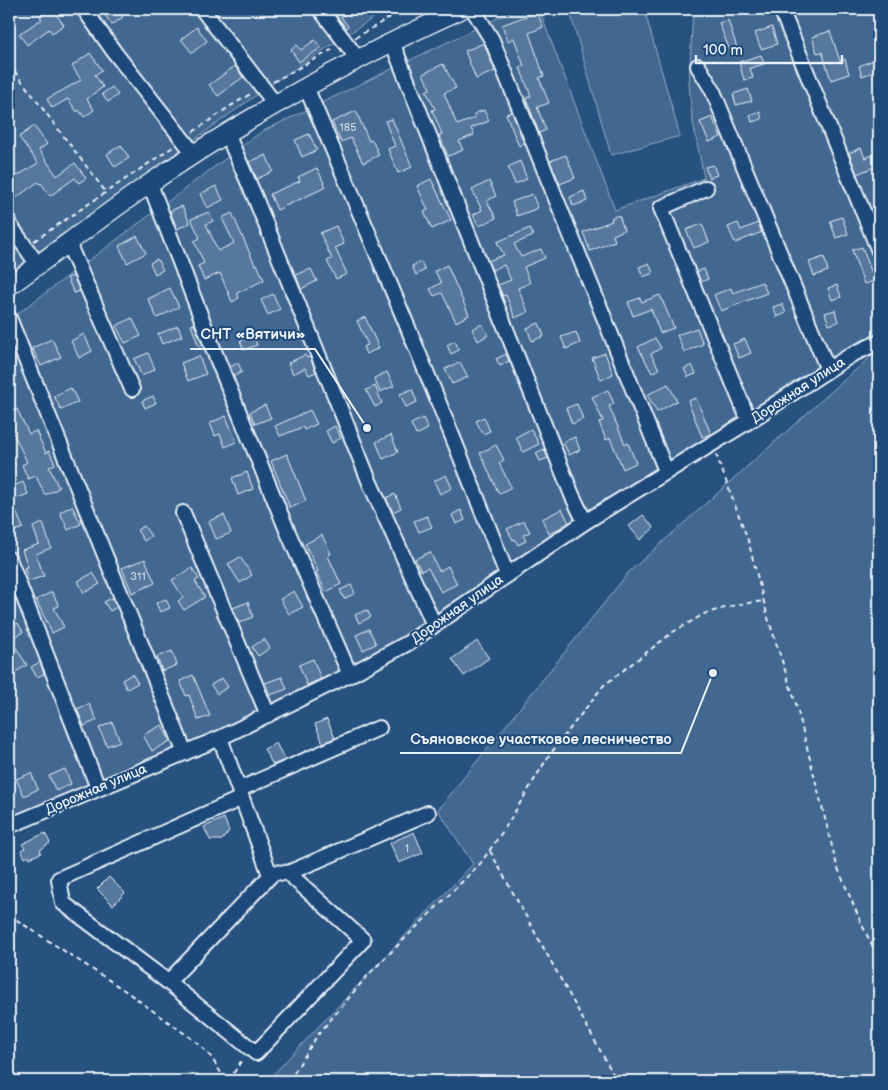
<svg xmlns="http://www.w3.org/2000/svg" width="888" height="1090" font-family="'Balsamiq Sans',sans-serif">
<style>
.green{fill:#436891;stroke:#96acc4}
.building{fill:#57789d;stroke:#e8f1f8}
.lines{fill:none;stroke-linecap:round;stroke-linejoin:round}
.minor-casing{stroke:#e8f1f8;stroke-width:18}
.major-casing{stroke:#e8f1f8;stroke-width:21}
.path{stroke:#e8f1f8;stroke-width:2;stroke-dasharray:5 4;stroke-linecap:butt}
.minor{stroke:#1f4a7a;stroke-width:14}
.major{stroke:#1f4a7a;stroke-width:18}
.labels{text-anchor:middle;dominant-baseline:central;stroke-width:4;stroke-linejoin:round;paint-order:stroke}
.number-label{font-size:11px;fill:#c4d3e1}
.street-label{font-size:14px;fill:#e8f1f8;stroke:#1f4a7a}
.leader{fill:none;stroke:#e8f1f8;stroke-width:2}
.callout-dot{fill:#e8f1f8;stroke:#1f4a7a;stroke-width:2}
.callout-label{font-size:15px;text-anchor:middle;font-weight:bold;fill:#e8f1f8;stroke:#1f4a7a;stroke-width:4;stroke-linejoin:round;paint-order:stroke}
</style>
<rect width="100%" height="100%" fill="#27517f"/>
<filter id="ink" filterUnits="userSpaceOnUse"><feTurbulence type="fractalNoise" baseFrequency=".02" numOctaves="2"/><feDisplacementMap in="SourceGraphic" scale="10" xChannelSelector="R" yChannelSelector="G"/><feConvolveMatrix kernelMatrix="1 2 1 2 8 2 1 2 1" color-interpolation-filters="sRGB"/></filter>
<g filter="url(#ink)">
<path class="green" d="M9,9H387L276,81L9,273Z
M516,9H539L615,210L704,178L692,117L689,83L693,9H879V333L576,521L390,647L186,746L9,820V320L261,132Z
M580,9H644L680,136L611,155L570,12Z
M879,349V1081H267L473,864L438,810L629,572Z"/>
<path class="building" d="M52,9L64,25L52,33L49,29L27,45L19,34L42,19L40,17Z
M113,9H117L123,17L112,25L105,15Z
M331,9H355L341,17L348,26L346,28Z
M537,12L543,27L529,33L544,76L539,78L549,103L537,107L546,130L539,133L526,98L531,96L520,68L524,66L514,38L508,41L502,25Z
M728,20L739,54L732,56L719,23Z
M197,27L207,41L192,53L181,39Z
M772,27L777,44L761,49L755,33Z
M830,31L840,61L845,59L849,74L831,80L822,52L817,53L812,37Z
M315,40L321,48L299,62L291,50L297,45L301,50Z
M484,43L495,71L476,79L465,51Z
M90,53L102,70L95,75L103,87L87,99L94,110L84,117L79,110L77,112L68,99L52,108L47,99L81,80L72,66Z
M761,55L764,64L750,68L753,78L744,80L739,62Z
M876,59L879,70L862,76L859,66Z
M443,64L456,88L444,93L457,125L475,118L474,114L484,110L489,121L471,128L474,135L459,141L463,150L448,156L439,135L442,134L432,110L435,109L426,91L430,89L423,74Z
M235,66L243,77L218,96L209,85Z
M112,87L118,95L108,102L102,94Z
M748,89L752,101L736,105L733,94Z
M356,111L369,141L372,140L379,155L363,163L351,138L341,142L332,122Z
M512,112L524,143L519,146L506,114Z
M760,112L762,119L752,122L750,115Z
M712,117L721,137L709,142L700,122Z
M392,119L412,167L398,173L388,149L395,146L385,121Z
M34,126L47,144L39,150L57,176L75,163L86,178L79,183L75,178L50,196L41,183L40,184L38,182L16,198L9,188V181L38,163L19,137Z
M309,134L317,150L302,157L295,140Z
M121,145L129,158L115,167L107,154Z
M861,148L865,158L879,153V165L857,174L849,153Z
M266,155L273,171L257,179L249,162Z
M566,155L575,178L560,184L550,161Z
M520,161L527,179L515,184L508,167Z
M713,165L717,175L709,178L705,167Z
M317,168L326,187L277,210L270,194L300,181L298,177Z
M431,179L451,220L432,229L424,212L428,210L417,186Z
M489,181L496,196L487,201L496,218L479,226L473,215L482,210L472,190Z
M216,186L223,200L207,208L200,194Z
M584,191L587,201L573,206L570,197Z
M532,194L538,208L517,216L512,202Z
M182,206L190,223L177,229L170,211Z
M209,212L213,221L206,224L218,251L234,243L222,218L232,213L255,265L257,264L264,280L237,293L239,298L232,302L220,273L204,280L198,266L204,263L194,241L200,238L191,219Z
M619,215L624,230L613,235L615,241L590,251L583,232L612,221L611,218Z
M842,217L848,234L836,238L830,221Z
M738,223L741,230L758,223L762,232L735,243L728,227Z
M702,224L709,242L694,248L686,230Z
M336,226L344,244L335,248L347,274L336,279L327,261L332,259L320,233Z
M530,228L533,236L514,244L521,257L541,249L545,258L524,267L530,283L518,288L528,312L515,318L506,295L503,296L498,285L511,280L504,265L492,270L488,261L504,255L497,242Z
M137,236L146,253L127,263L119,246Z
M862,247L875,281L864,284L852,250Z
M824,257L828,271L814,276L809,262Z
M157,259L163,270L155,274L150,263Z
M421,262L425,270L416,275L412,266Z
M649,263L653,273L643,277L639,267Z
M447,265L469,315L456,322L442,293L434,296L430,289L441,283L435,271Z
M311,269L317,281L301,289L296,275Z
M704,269L708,279L701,282L697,272Z
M73,276L80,291L74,293L67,278Z
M762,282L767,293L721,311L714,295L731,288L733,293Z
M837,285L841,297L832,300L828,288Z
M170,288L179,307L157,318L148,299Z
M273,294L280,309L268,315L261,300Z
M660,295L674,328L660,333L651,309L633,316L628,302L640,298L642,302Z
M782,304L786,313L777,317L773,307Z
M835,310L838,322L829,325L825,313Z
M365,317L379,348L366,354L363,347L368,345L357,321Z
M132,318L141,336L125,343L116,326Z
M539,323L544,336L532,341L527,328Z
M194,324L203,345L199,347L191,325Z
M482,324L488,335L478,341L472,329Z
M178,326L182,336L162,344L158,334Z
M697,328L703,344L684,352L677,335Z
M576,332L580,343L566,349L561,337Z
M84,334L92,351L79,358L71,341Z
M253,335L257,345L244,350L240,341Z
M655,338L661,348L651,354L659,369L652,373L638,347Z
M52,339L61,357L41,366L32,348Z
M745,339L751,353L739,358L733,344Z
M455,341L459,350L451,354L447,345Z
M148,353L155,369L142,376L134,359Z
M605,353L613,374L601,380L592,358Z
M506,354L509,361L500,366L496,359Z
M305,355L307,358L310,357L316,372L309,375L305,368L293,374L288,363Z
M199,356L206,374L188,381L181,363Z
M460,362L468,377L452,384L445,369Z
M238,363L242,372L234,376L230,367Z
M692,365L696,374L688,377L684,369Z
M387,372L394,386L380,392L374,378Z
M668,384L677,401L657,412L647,395Z
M375,386L382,403L375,407L366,390Z
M71,388L78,402L61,410L54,396Z
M412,389L417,402L406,407L400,394Z
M608,390L614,404L609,406L625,444L628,443L636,463L623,469L610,438L606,440L599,422L603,421L592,397Z
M153,396L156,403L145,408L142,401Z
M696,398L711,434L702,437L688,401Z
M577,404L583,419L572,424L566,408Z
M265,405L271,418L255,424L250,412Z
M17,409L29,434L36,431L46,453L49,451L55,464L49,467L59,488L45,495L36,476L28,479L22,465L27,462L9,424V413Z
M310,410L317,424L304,430L303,427L280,436L275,426Z
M226,416L236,442L225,447L220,434L215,436L210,423Z
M484,417L490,431L483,434L476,421Z
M423,418L428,429L416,435L411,424Z
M335,426L341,438L332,443L326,431Z
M531,429L539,444L523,452L516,437Z
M391,435L398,452L383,459L376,442Z
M575,437L580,450L569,455L563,442Z
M496,445L504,460L499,463L511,487L499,494L480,453Z
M544,449L548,458L540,461L536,453Z
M287,454L306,501L290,508L271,461Z
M247,472L253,489L238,495L232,478Z
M446,475L452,488L440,494L434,481Z
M23,482L28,494L12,500L9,488Z
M395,494L401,508L393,512L386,498Z
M72,506L81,524L68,530L60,512Z
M562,509L569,523L549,534L542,519Z
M461,510L465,520L456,524L452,515Z
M16,511L23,528L9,533V513Z
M224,515L231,533L216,539L209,521Z
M643,515L654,528L640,540L629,526Z
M427,516L432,527L419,532L414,521Z
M524,521L530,532L523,535L526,541L518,545L515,539L513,540L507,529Z
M43,523L51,548L36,554L44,576L29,581L24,568L28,567L22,550L39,544L33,527Z
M144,526L151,536L144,541L137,530Z
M322,535L331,554L328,556L341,584L326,592L316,572L318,571L305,544Z
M430,552L439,571L448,566L457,584L441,592L428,568L421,571L415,559Z
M240,557L252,575L240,583L228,564Z
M145,559L155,583L132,593L122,568Z
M192,568L199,579L195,581L205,597L184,610L178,601L183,597L172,580Z
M93,573L100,584L84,593L78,581Z
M351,585L355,593L344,599L340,590Z
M294,591L303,607L289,614L280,599Z
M52,592L59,606L54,608L64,627L52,633L36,600Z
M112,598L117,607L110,611L104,602Z
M166,599L170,608L160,612L156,603Z
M248,602L253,617L239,623L233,608Z
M367,610L371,617L359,623L355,615Z
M18,623L23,632L9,640V628Z
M369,629L376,644L363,650L356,635Z
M264,639L270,648L258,656L252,647Z
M477,641L489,658L464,676L452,659Z
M15,646L27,665L11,675L9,671V650Z
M172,651L177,665L162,671L157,657Z
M313,659L321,679L307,685L299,665Z
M40,662L44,674L37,677L31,667Z
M132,674L138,683L127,689L122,680Z
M193,675L210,716L198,720L189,695L186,696L180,681Z
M282,677L287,689L270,695L265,683Z
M222,678L228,687L217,694L211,685Z
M89,704L97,720L84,726L77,709Z
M327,719L335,738L323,743L315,724Z
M112,722L120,741L107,746L99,728Z
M162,725L170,741L152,751L143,735Z
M276,743L285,760L273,765L264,749Z
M65,769L71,784L56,791L49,776Z
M31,773L38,789L24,796L16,779Z
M224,818L229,831L222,840H210L204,827Z
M414,832L423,853L399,863L390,843Z
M45,833L50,843L40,850L41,853L30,858L29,856L25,858L21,850L25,848L22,844Z
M109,877L125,893L113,905L97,889Z"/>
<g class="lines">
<defs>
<path id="minor" d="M84,9L115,53L195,155
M202,9L276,105
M320,9L358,59
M473,9L492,40L666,471
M781,9L879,251
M392,42L572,495L585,522
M698,66L712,89L828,370
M306,87C376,249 444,411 507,575
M227,134L254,195L370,483L434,625
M150,184L216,356L287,530L350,675
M706,188L661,208L749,421
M9,224L38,265
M68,243L132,389
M9,318L185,753
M183,513L268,715
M9,559L98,788
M220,738L269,872L288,873L428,813
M240,789L379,728
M242,798L59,879L63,903L168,982L256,1053L363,940L288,873
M9,826L220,738L353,673L408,643L585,522L749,421L851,355L879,342
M168,982L274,872"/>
<path id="major" d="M9,286C55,253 100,218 146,186C246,117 352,59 462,9"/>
</defs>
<use href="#minor" class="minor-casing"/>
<use href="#major" class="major-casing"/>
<path class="path" d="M355,38L404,9
M9,64L105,191
M273,82L335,48
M193,132L229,107L252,93
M34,241L173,147
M9,260L16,254
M716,454L748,540L768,618L796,704L837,866L862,925L879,959
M490,851L617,1081
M9,915L124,990L199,1044L211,1057L226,1081
M229,1081L243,1058
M290,1081L294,1073L317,1036L368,975L480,864L505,828L548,757L603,686L673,632L706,613L740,604L764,601"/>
<use href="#minor" class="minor"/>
<use href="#major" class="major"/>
</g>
</g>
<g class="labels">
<g class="number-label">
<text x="348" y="127">185</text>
<text x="138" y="576">311</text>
<text x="407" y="848">1</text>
</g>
<g class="street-label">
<text transform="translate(798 390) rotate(-33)">Дорожная улица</text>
<text transform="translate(457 609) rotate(-35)">Дорожная улица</text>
<text transform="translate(96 789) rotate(-23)">Дорожная улица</text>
</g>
</g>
<path class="leader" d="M367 428L315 349H190M713 673L681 753H400"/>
<g class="callout-dot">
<circle cx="367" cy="428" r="5"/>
<circle cx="713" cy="673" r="5"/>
</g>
<g class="callout-label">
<text x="253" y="339">СНТ «Вятичи»</text>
<text x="541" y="744">Съяновское участковое лесничество</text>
</g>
<rect width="888" height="1090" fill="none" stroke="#1f4a7a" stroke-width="30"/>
<rect x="15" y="15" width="858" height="1060" fill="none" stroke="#e8f1f8" stroke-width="2" filter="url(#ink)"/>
<path d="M696 55v8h146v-8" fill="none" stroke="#e8f1f8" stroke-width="2.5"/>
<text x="703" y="55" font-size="15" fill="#e8f1f8" stroke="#1f4a7a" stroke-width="4" paint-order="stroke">100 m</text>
</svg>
